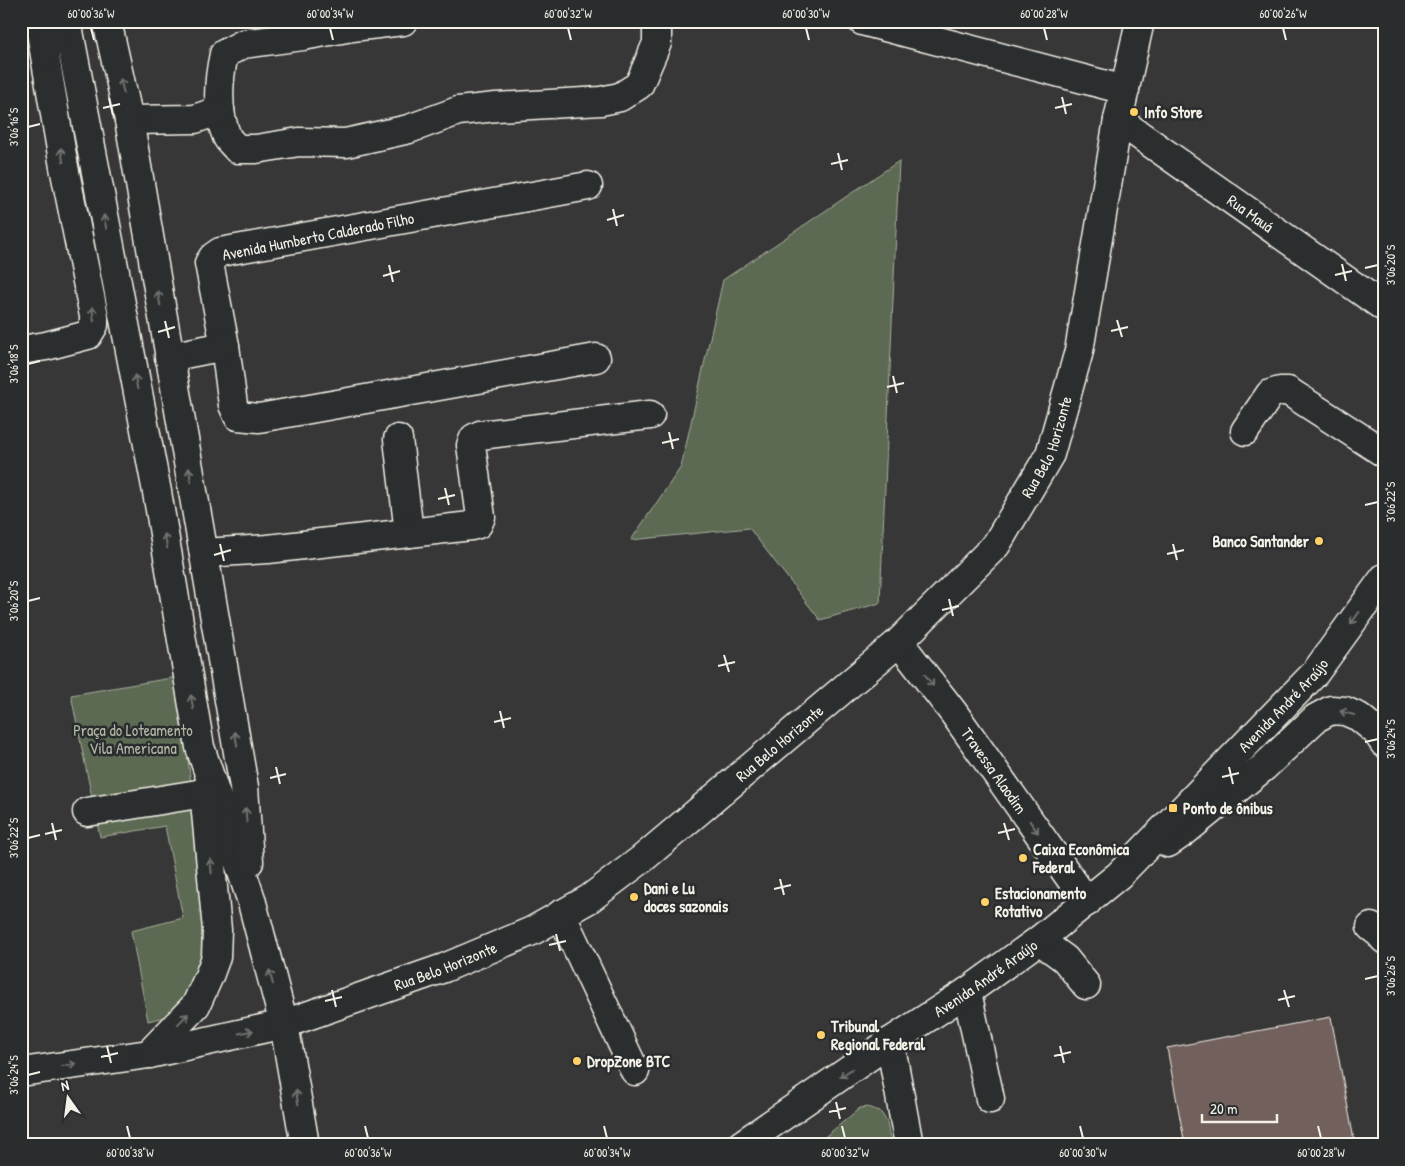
<svg xmlns="http://www.w3.org/2000/svg" width="1405" height="1166" font-family="'Patrick Hand',sans-serif">
<style>
.green{fill:#5c6b53;stroke:#a8ae9e}
.building{fill:#72615b;stroke:#f4f1e8}
.lines{fill:none;stroke-linecap:round;stroke-linejoin:round}
.minor-casing{stroke:#f4f1e8;stroke-width:31}
.major-casing{stroke:#f4f1e8;stroke-width:31}
.minor{stroke:#2a2d2e;stroke-width:28}
.major{stroke:#2a2d2e;stroke-width:28}
.oneway{stroke:#71726f}
.ticks{fill:none;stroke:#f4f1e8;stroke-width:2}
.poi-dot{fill:#ffd166;stroke:#2a2d2e;stroke-width:2}
.labels{text-anchor:middle;dominant-baseline:central;stroke-width:5;stroke-linejoin:round;paint-order:stroke}
.poi-label{font-size:16px;font-weight:bold;fill:#f4f1e8;stroke:#2a2d2e;text-anchor:start}
.street-label{font-size:16px;fill:#f4f1e8;stroke:#2a2d2e}
.park-label{font-size:16px;fill:#b0b5a5;stroke:#2a2d2e}
.neatline{fill:none;stroke:#f4f1e8;stroke-width:2}
.ticks-label{font-size:12px;text-anchor:middle;fill:#f4f1e8}
</style>
<rect width="100%" height="100%" fill="#383737"/>
<filter id="ink" filterUnits="userSpaceOnUse"><feTurbulence type="fractalNoise" baseFrequency=".02" numOctaves="2"/><feDisplacementMap in="SourceGraphic" scale="10" xChannelSelector="R" yChannelSelector="G"/><feConvolveMatrix kernelMatrix="1 2 1 2 8 2 1 2 1" color-interpolation-filters="sRGB"/></filter>
<g filter="url(#ink)">
<path class="green" d="M899,161L880,603L820,620L749,528L631,540L681,467L723,280Z
M177,677L213,949L187,1012L148,1021L131,931L183,918L165,826L100,837L71,695Z
M867,1107L880,1111L887,1122L891,1145H815L860,1108Z"/>
<path class="building" d="M1331,1017L1355,1145H1185L1167,1048Z"/>
<g class="lines">
<defs>
<g id="minor">
<path d="M403,21L352,27L303,36L243,44L224,54C218,81 216,111 227,137C229,141 234,145 237,149H256L299,142L346,143L409,129L458,111L496,107L601,101L620,97L639,85L657,43V21"/>
<path d="M862,21L1125,90"/>
<path d="M129,120L195,119L220,110"/>
<path id="s1" d="M1118,120L1384,307"/>
<path d="M588,186L220,252L213,257L209,263L225,346L233,405L238,416L259,418L596,358"/>
<path d="M21,350L46,346L84,336L88,335L94,325V316L64,167L39,21"/>
<path d="M169,357L225,346"/>
<path d="M1245,431L1270,394L1280,391H1288L1384,453"/>
<path d="M398,439L409,533"/>
<path d="M204,553L268,549L471,526L478,524L481,517L471,445L474,438L480,435L650,415"/>
<path id="s2" d="M899,642L953,712L1087,902"/>
<path d="M87,812L204,793"/>
<path d="M561,914L635,1071"/>
<path d="M1371,927L1379,933L1384,939"/>
<path d="M1039,940L1065,959L1086,985"/>
<path d="M967,992L990,1099"/>
<path d="M890,1042L909,1145"/>
<path id="s3" d="M21,1072L149,1054L284,1024L444,968L532,931L589,899L642,859L899,642L996,545L1050,454L1079,351L1118,120L1140,21"/>
</g>
<g id="major">
<path d="M67,21L157,492L200,747L251,899L284,1024L305,1145"/>
<path d="M107,21L129,120L244,787L249,862"/>
<path d="M45,53L60,21"/>
<path d="M1168,843L1184,832L1264,767L1316,718L1331,710L1345,711L1359,717L1376,731L1384,743"/>
<path d="M149,1054L196,1005L209,976L216,957L217,930L204,791"/>
<path id="s4" d="M741,1145L890,1042L967,992L1039,940L1119,875L1315,673L1384,578"/>
</g>
</defs>
<use href="#minor" class="minor-casing"/>
<use href="#major" class="major-casing"/>
<use href="#minor" class="minor"/>
<use href="#major" class="major"/>
</g>
<defs><path id="oneway-shaft" d="M-6 0H5M1.5-3L5.5 0L1.5 3" fill="none" stroke-width="1.6" stroke-linecap="round" stroke-linejoin="round" transform="scale(1.25)"/></defs>
<g class="oneway">
<use href="#oneway-shaft" transform="translate(122 86) rotate(-103)"/>
<use href="#oneway-shaft" transform="translate(62 155) rotate(-100)"/>
<use href="#oneway-shaft" transform="translate(105 222) rotate(-101)"/>
<use href="#oneway-shaft" transform="translate(159 298) rotate(-100)"/>
<use href="#oneway-shaft" transform="translate(93 314) rotate(-97)"/>
<use href="#oneway-shaft" transform="translate(136 382) rotate(-101)"/>
<use href="#oneway-shaft" transform="translate(190 475) rotate(-100)"/>
<use href="#oneway-shaft" transform="translate(166 541) rotate(-100)"/>
<use href="#oneway-shaft" transform="translate(1355 618) rotate(126)"/>
<use href="#oneway-shaft" transform="translate(929 680) rotate(53)"/>
<use href="#oneway-shaft" transform="translate(192 702) rotate(-100)"/>
<use href="#oneway-shaft" transform="translate(1347 713) rotate(-165)"/>
<use href="#oneway-shaft" transform="translate(236 739) rotate(-100)"/>
<use href="#oneway-shaft" transform="translate(246 815) rotate(-94)"/>
<use href="#oneway-shaft" transform="translate(1034 827) rotate(55)"/>
<use href="#oneway-shaft" transform="translate(211 866) rotate(-95)"/>
<use href="#oneway-shaft" transform="translate(271 977) rotate(-105)"/>
<use href="#oneway-shaft" transform="translate(183 1019) rotate(-46)"/>
<use href="#oneway-shaft" transform="translate(246 1032) rotate(-12)"/>
<use href="#oneway-shaft" transform="translate(69 1065) rotate(-8)"/>
<use href="#oneway-shaft" transform="translate(846 1073) rotate(146)"/>
<use href="#oneway-shaft" transform="translate(297 1097) rotate(-100)"/>
</g>
</g>
<path class="ticks" d="M91,28L94,40M330,28L333,40M568,28L571,40M806,28L809,40M1044,28L1047,40M1283,28L1286,40M1062,97L1066,114M109,98L113,115M103,108L120,104M1055,108L1072,104M28,127L40,124M838,153L842,170M831,164L848,160M613,209L617,226M607,220L624,215M1342,264L1346,281M389,265L393,282M1365,268L1378,265M1335,275L1352,271M383,276L400,271M1117,320L1122,337M165,321L169,338M1111,331L1128,327M158,332L175,327M28,364L40,361M893,376L897,393M887,387L904,383M669,432L673,449M662,443L679,439M445,488L449,505M438,499L455,495M1365,505L1378,502M220,544L224,561M1173,544L1177,560M1167,554L1184,550M214,555L231,550M949,599L953,616M28,601L40,598M942,610L959,606M724,655L729,672M718,666L735,662M500,711L504,728M494,722L511,718M1365,742L1378,739M276,767L280,784M1229,767L1233,784M1222,777L1239,773M270,778L286,774M52,823L56,840M1004,823L1009,840M998,833L1015,829M45,834L62,830M28,838L40,835M780,879L784,895M774,889L791,885M556,934L560,951M549,945L566,941M1365,979L1378,976M332,990L336,1007M1284,990L1289,1007M1278,1000L1295,996M325,1001L342,997M107,1046L111,1063M1060,1046L1064,1063M1054,1056L1071,1052M101,1057L118,1053M28,1075L40,1072M836,1102L840,1119M829,1112L846,1108M127,1126L130,1138M365,1126L368,1138M604,1126L607,1138M842,1126L845,1138M1080,1126L1083,1138M1318,1126L1321,1138"/>
<g class="poi-dot">
<circle cx="1134" cy="112" r="5"/>
<circle cx="1319" cy="541" r="5"/>
<rect x="1168" y="803" width="10" height="10" rx="2.5"/>
<circle cx="1023" cy="858" r="5"/>
<circle cx="634" cy="897" r="5"/>
<circle cx="985" cy="902" r="5"/>
<circle cx="821" cy="1035" r="5"/>
<circle cx="577" cy="1061" r="5"/>
</g>
<g class="labels">
<g class="poi-label">
<text x="1144" y="112">Info Store</text>
<text x="1309" y="541" text-anchor="end">Banco Santander</text>
<text x="1183" y="808">Ponto de ônibus</text>
<text x="1033" y="849">Caixa Econômica<tspan x="1033" dy="18">Federal</tspan></text>
<text x="644" y="888">Dani e Lu<tspan x="644" dy="18">doces sazonais</tspan></text>
<text x="995" y="893">Estacionamento<tspan x="995" dy="18">Rotativo</tspan></text>
<text x="831" y="1026">Tribunal<tspan x="831" dy="18">Regional Federal</tspan></text>
<text x="587" y="1061">DropZone BTC</text>
</g>
<g class="street-label">
<text stroke="none"><textPath href="#s1" startOffset="162">Rua Mauá</textPath></text>
<text transform="translate(318 236) rotate(-11)">Avenida Humberto Calderado Filho</text>
<text stroke="none"><textPath href="#s3" startOffset="1249">Rua Belo Horizonte</textPath></text>
<text stroke="none"><textPath href="#s4" startOffset="701">Avenida André Araújo</textPath></text>
<text stroke="none"><textPath href="#s3" startOffset="844">Rua Belo Horizonte</textPath></text>
<text stroke="none"><textPath href="#s2" startOffset="160">Travessa Alaodim</textPath></text>
<text stroke="none"><textPath href="#s3" startOffset="439">Rua Belo Horizonte</textPath></text>
<text stroke="none"><textPath href="#s4" startOffset="296">Avenida André Araújo</textPath></text>
</g>
<g class="park-label">
<text x="133" y="730">Praça do Loteamento<tspan x="133" dy="18">Vila Americana</tspan></text>
</g>
</g>
<rect width="1405" height="1166" fill="none" stroke="#2a2d2e" stroke-width="55"/>
<g transform="translate(68 1098) rotate(346)" stroke="#2a2d2e" stroke-width="4" paint-order="stroke">
<path d="M0-4L9 19L0 12L-9 19Z" fill="#f4f1e8"/>
<text y="-8" font-size="14" font-weight="bold" text-anchor="middle" fill="#f4f1e8">N</text>
</g>
<path d="M1202 1114v8h75v-8" fill="none" stroke="#f4f1e8" stroke-width="2.5"/>
<text x="1210" y="1114" font-size="15" fill="#f4f1e8" stroke="#2a2d2e" stroke-width="4" paint-order="stroke">20 m</text>
<rect x="28" y="28" width="1350" height="1110" class="neatline"/>
<g class="ticks-label">
<text x="91" y="18">60°00'36"W</text>
<text x="330" y="18">60°00'34"W</text>
<text x="568" y="18">60°00'32"W</text>
<text x="806" y="18">60°00'30"W</text>
<text x="1044" y="18">60°00'28"W</text>
<text x="1283" y="18">60°00'26"W</text>
<text transform="translate(14 127) rotate(-90)" y="4">3°06'16"S</text>
<text transform="translate(1391 265) rotate(-90)" y="4">3°06'20"S</text>
<text transform="translate(14 364) rotate(-90)" y="4">3°06'18"S</text>
<text transform="translate(1391 502) rotate(-90)" y="4">3°06'22"S</text>
<text transform="translate(14 601) rotate(-90)" y="4">3°06'20"S</text>
<text transform="translate(1391 739) rotate(-90)" y="4">3°06'24"S</text>
<text transform="translate(14 838) rotate(-90)" y="4">3°06'22"S</text>
<text transform="translate(1391 976) rotate(-90)" y="4">3°06'26"S</text>
<text transform="translate(14 1075) rotate(-90)" y="4">3°06'24"S</text>
<text x="130" y="1157">60°00'38"W</text>
<text x="368" y="1157">60°00'36"W</text>
<text x="607" y="1157">60°00'34"W</text>
<text x="845" y="1157">60°00'32"W</text>
<text x="1083" y="1157">60°00'30"W</text>
<text x="1321" y="1157">60°00'28"W</text>
</g>
</svg>
